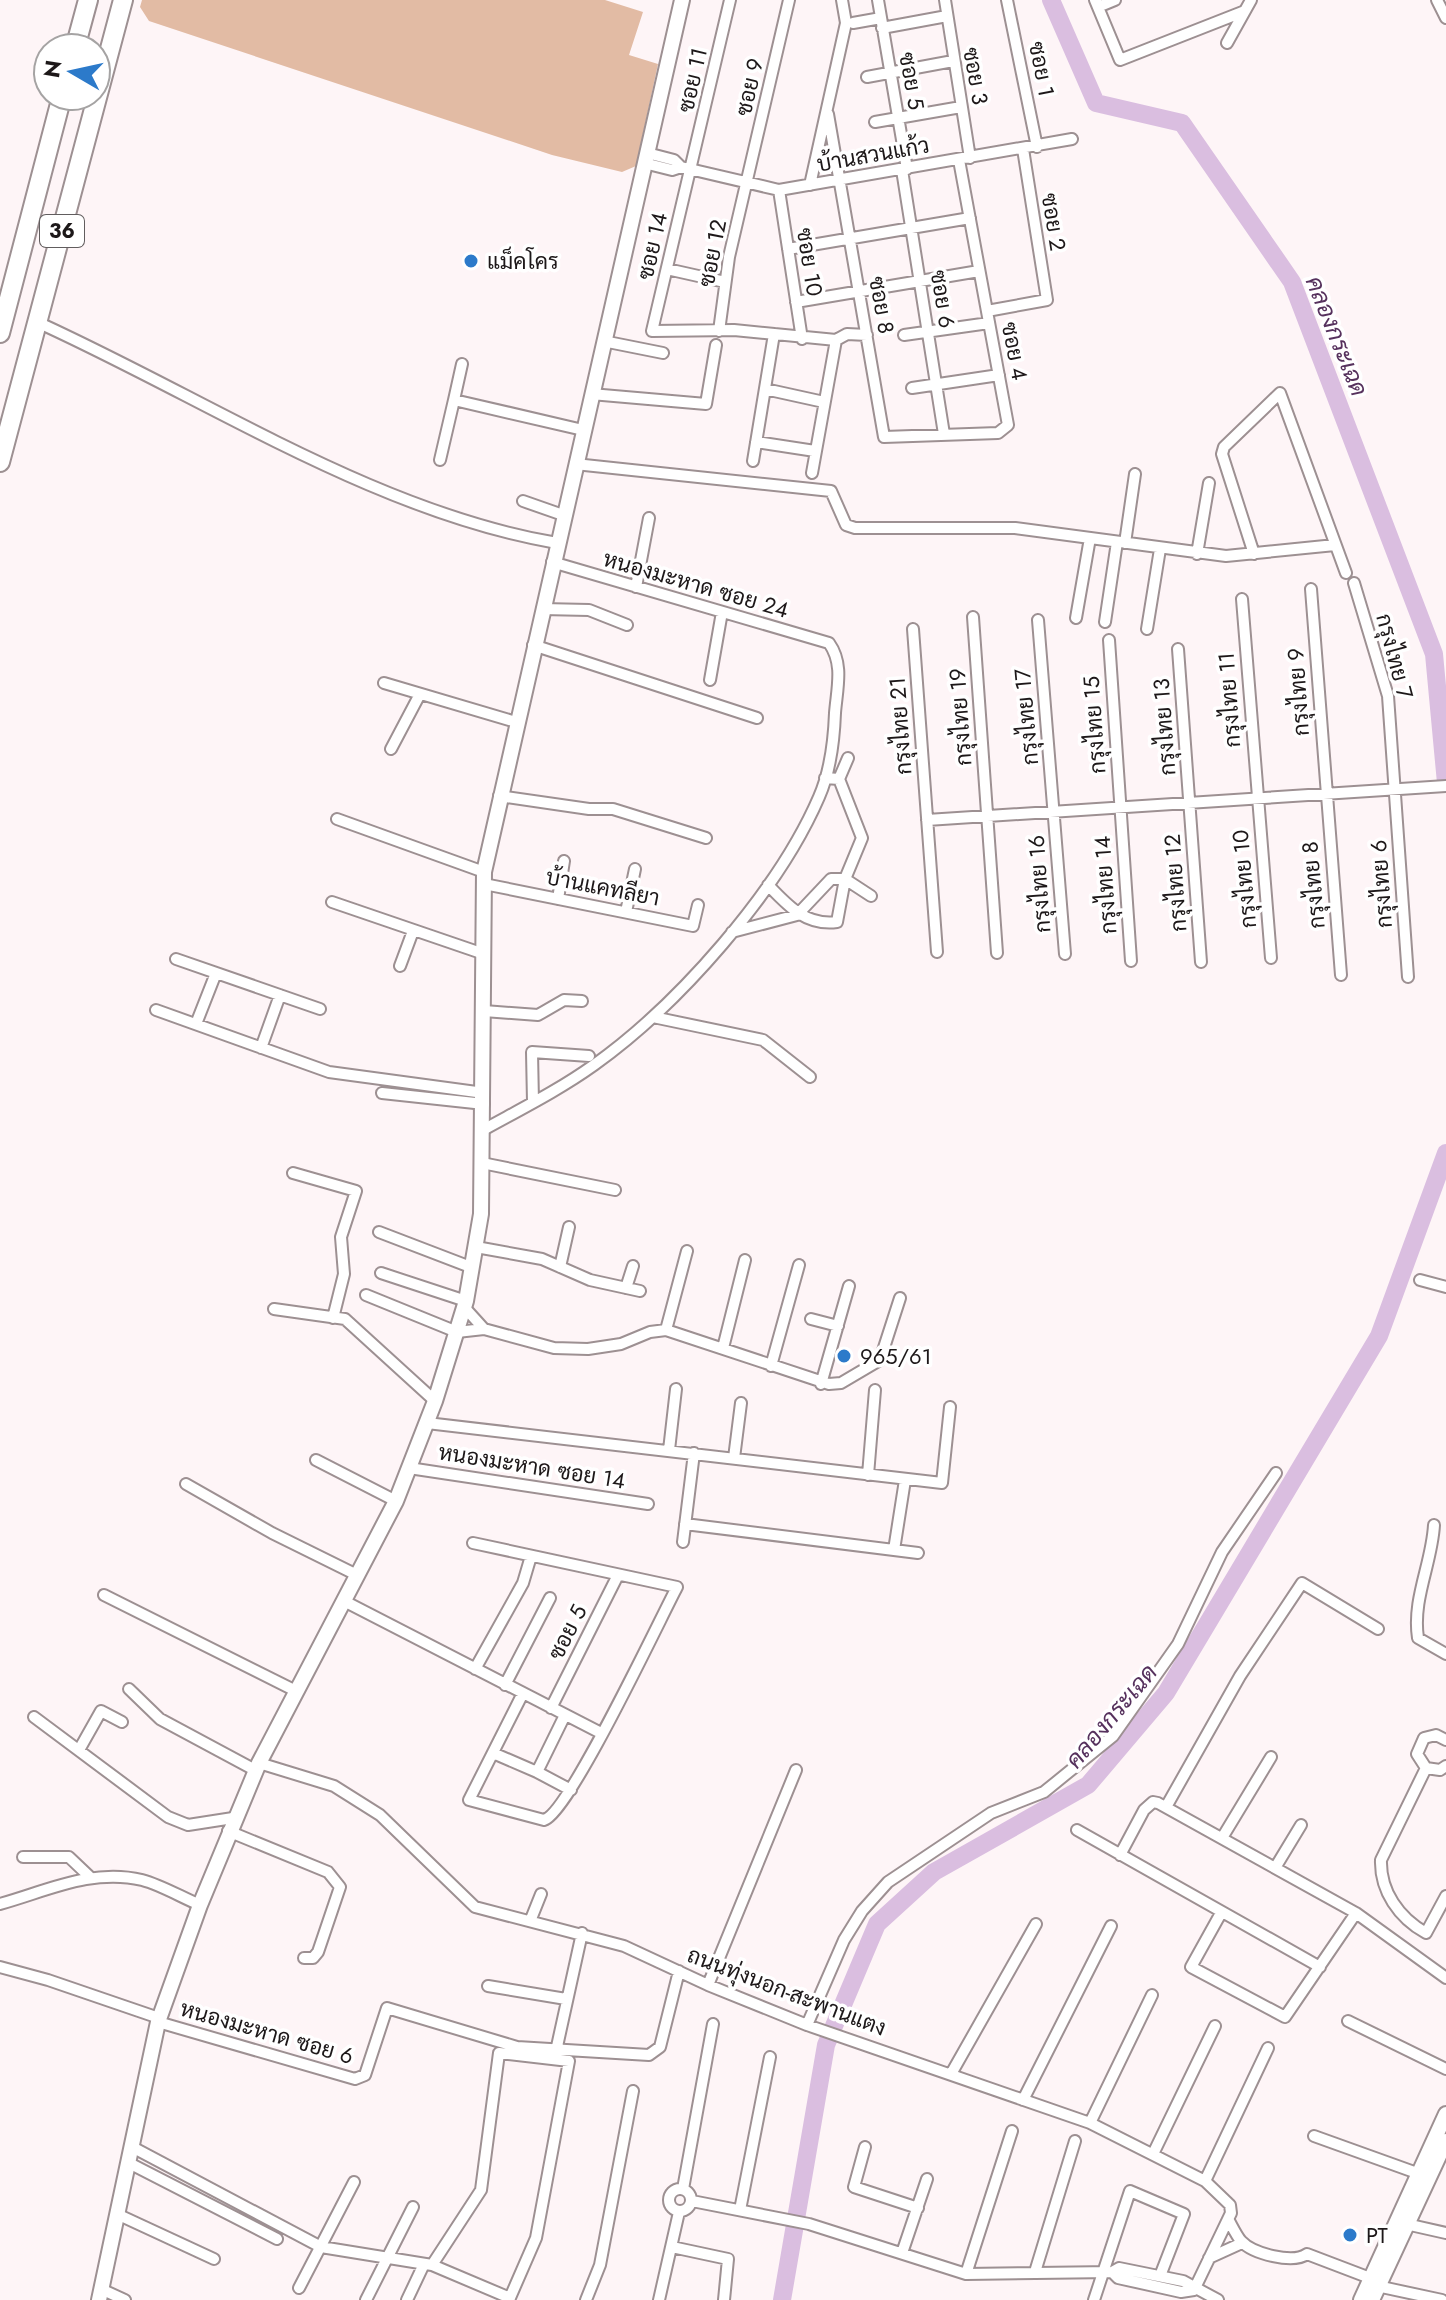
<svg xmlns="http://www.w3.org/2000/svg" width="1446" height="2300" font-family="Jost,Sarabun,sans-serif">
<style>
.forest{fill:#e2bba4}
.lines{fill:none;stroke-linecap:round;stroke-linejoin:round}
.river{stroke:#dabee0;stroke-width:18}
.street-casing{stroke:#9d9092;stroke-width:14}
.secondary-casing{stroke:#9d9092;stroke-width:18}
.highway-casing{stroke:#9d9092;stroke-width:22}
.street{stroke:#fff;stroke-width:10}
.secondary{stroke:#fff;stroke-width:14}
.highway{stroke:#fff;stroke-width:18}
.poi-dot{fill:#2c7aca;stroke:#fff;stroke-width:3}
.labels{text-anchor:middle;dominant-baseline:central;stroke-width:7;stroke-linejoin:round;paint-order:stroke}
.shield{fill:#fff;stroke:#615d5e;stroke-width:2}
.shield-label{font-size:20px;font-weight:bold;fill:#1d1819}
.street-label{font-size:22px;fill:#1d1819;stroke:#fff}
.poi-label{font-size:22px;fill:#1d1819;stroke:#fff;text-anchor:start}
.water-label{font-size:24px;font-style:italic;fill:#56315d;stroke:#fff}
</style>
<rect width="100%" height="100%" fill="#fef5f7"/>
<path class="forest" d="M142,0H605L643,12L629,55L658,64L636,166L622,172L552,155L149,21L140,7Z"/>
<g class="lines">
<path class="river" d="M1051,0L1096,103L1182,123L1292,282L1434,654L1446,783
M782,2300L826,2045L877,1924L934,1872L1088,1785L1166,1693L1379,1336L1446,1153"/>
<defs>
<path id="street" d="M730,0L652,331L734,330L836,340L847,334L867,335
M878,0L907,169
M945,0L970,158
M1007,0L1037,147
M1095,0L1120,60L1245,11
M1437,0L1446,18
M1098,7L1115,0
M853,23L881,18
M882,28L947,16
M1227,43L1251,0
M867,77L953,61
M828,114L884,437L998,433L1008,425L959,160
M875,122L961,107
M647,153L674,160L681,167L779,190L1072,139
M644,163L672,170L681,167
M902,170L944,434
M810,185L846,23L842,0
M779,190L802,339
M788,249L970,218
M667,269L725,282
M796,302L979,271
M987,311L1047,300L1023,149
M37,322C205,398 375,512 557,543
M719,331L729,257L789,0
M904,335L989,323
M603,341L663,353
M912,388L999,375
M765,389L824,402
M591,394L706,404L716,345
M454,400L462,364
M756,442L815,451
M440,460L454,400L583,430
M753,461L774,334
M575,464L831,491L846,525L855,528H1015L1226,556L1335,545
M812,473L836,340
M523,501L563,515
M1125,543L1135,474
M1197,554L1209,483
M1254,554L1222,454L1224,447L1280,393L1346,573
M1354,583L1388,696L1408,977
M636,587L649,518
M1311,589L1341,975
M1242,599L1271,958
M542,609L589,610L627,625
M973,617L997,953
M1076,618L1090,538
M1038,620L1065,954
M1105,622L1117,542
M913,629L937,952
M1147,629L1160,549
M1109,640L1131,961
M533,645L757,718
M1178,649L1201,962
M710,680L722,612
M384,683L516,722
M391,749L420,694
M839,779L848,758
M499,796L589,809H613L706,838
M337,819L484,872
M927,820L1446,786
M484,884L693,926L698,905
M768,885C788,906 806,926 837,922L845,879L871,896
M558,899L564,861
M332,902L484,954
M626,912L635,869
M732,932L797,915L831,879H845L862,838L839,779L825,778
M176,959L320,1009
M400,966L413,931
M156,1010L329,1072L484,1093
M484,1011L538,1015L564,1000L582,1001
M653,1017L763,1040L810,1077
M196,1024L216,973
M261,1048L280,995
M382,1093L484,1104
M533,1102L532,1052L589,1056
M483,1130C521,1109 559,1090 594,1065C678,1005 778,892 819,797C830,772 834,740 835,713C837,688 844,664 829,643L552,562
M482,1163L615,1190
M293,1173L356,1191L341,1237L344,1274L333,1318
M379,1232L473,1268
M476,1247L542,1259L590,1280L640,1291
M560,1267L569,1227
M381,1273L466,1301
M1420,1280L1446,1287
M626,1288L633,1266
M366,1295L457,1332L484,1329L554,1348L588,1349L621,1344L650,1332L666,1330L829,1384L841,1383L880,1360L900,1298
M465,1308L484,1329
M274,1309L345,1319L435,1401
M811,1319L838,1326
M666,1330L687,1251
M723,1348L745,1260
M771,1366L799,1265
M821,1384L849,1286
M427,1423L942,1483L950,1407
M669,1450L676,1389
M734,1458L741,1403
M316,1460L396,1501
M409,1468L648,1504
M868,1475L875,1390
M186,1484L272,1533L357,1575
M685,1524L918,1553
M1434,1525C1432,1563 1412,1599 1418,1638L1446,1654
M683,1542L694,1453
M473,1543L677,1587C659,1621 569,1813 544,1820L469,1800L522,1695
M894,1550L905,1480
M104,1595L296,1691
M344,1601L601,1733
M475,1669L523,1583L531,1556
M505,1685L550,1598
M129,1689L160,1719L255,1770
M551,1708L618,1575
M34,1717L168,1817L188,1825L233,1818
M1446,1740L1436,1735L1424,1738L1417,1754L1426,1768L1440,1770L1446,1766
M79,1750L101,1711L122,1722
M493,1753L537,1772L565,1715
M259,1763L334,1786L380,1815L475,1907L624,1946L708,1985L807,2025L1090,2123L1205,2181L1230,2205L1231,2213L1194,2290
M1426,1768L1381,1860C1380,1891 1399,1918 1426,1933L1446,1896
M537,1772L571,1790
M1166,1807L1240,1676L1302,1583L1378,1629
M1077,1830L1320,1967
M228,1831L328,1872L340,1887L318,1952L313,1958H304
M1222,1838L1271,1757
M1120,1855L1144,1810L1153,1802L1158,1803L1356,1913L1446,1978
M23,1857H69L89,1876
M1275,1868L1301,1825
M0,1904C47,1891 92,1868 142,1880C161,1885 181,1897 200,1905
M1221,1913L1191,1967L1285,2017L1356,1913
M531,1919L541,1894
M0,1967L48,1980L159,2018
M708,1985L796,1770
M488,1986L566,1999
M1348,2021L1446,2069
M158,2022L355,2079L365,2075L387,2008L517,2047L649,2055L660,2047L679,1971
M807,2025L844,1940L862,1911L888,1882L991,1813L1044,1792L1113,1736L1178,1644L1222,1552L1276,1473
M556,2051L582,1933
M951,2074L1036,1924
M1023,2100L1111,1926
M1090,2123L1152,1995
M1314,2136L1417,2173
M865,2147L854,2187L918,2208
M134,2148L321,2247L432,2265L510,2298
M1153,2154L1215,2026
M129,2163L277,2239
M1205,2181L1268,2048
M669 2200a11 11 0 1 1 22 0a11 11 0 1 1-22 0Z
M683,2189L713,2024
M692,2201L809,2224L966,2274L1112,2272L1119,2268L1183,2281L1218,2300
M740,2210L770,2057
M119,2215L214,2259
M1228,2219C1232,2226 1236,2235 1241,2241C1253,2254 1293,2264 1307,2254L1370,2278
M1406,2224L1446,2233
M672,2247L728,2259L724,2300
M902,2253L927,2179
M1209,2258L1242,2243
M432,2265L481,2190L499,2053L569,2061L536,2238L509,2300
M1035,2272L1075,2141
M1112,2272L1118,2278L1181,2292L1194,2290
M966,2274L1012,2131
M1377,2286L1442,2300
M299,2288L354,2182
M103,2290L125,2300
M366,2300L413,2207
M407,2300L424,2264
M586,2300L600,2265L633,2091
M659,2300L679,2212
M1094,2300L1130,2191L1184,2214L1160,2276"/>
<path id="secondary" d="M99,2300L158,2022L200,1905L259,1763L396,1501L435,1401L466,1301L481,1214L484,872L682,0
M1361,2300L1446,2114
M1372,2300L1446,2141"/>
<path id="highway" d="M75,48L88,0
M0,333L62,96
M0,462L123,0"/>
</defs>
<use href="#street" class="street-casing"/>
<use href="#secondary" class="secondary-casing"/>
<use href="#highway" class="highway-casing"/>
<use href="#street" class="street"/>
<use href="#secondary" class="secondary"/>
<use href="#highway" class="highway"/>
</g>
<g class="poi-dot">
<circle cx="471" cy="261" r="8"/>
<circle cx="844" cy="1356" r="8"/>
<circle cx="1350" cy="2235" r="8"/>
</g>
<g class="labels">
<rect class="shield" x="40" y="215" width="44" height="32" rx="6"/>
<g class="shield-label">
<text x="62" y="231">36</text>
</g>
<g class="street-label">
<text transform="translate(1042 69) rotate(79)">ซอย 1</text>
<text transform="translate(976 76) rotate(80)">ซอย 3</text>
<text transform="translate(692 80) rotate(-77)">ซอย 11</text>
<text transform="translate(912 81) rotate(80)">ซอย 5</text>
<text transform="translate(749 87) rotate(-77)">ซอย 9</text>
<text transform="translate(873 154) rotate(-10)">บ้านสวนแก้ว</text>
<text transform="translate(1054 222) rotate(81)">ซอย 2</text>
<text transform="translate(652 246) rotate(-77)">ซอย 14</text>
<text transform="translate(712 253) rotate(-79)">ซอย 12</text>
<text transform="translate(810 262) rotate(81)">ซอย 10</text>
<text transform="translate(943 299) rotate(81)">ซอย 6</text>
<text transform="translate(882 305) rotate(80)">ซอย 8</text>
<text transform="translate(1015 351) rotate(79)">ซอย 4</text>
<text transform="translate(696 584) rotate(16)">หนองมะหาด ซอย 24</text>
<text transform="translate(1395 656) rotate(75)">กรุงไทย 7</text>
<text transform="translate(1298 692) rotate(-94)">กรุงไทย 9</text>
<text transform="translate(1229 700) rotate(-94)">กรุงไทย 11</text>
<text transform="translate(960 717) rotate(-94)">กรุงไทย 19</text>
<text transform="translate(1026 717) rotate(-95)">กรุงไทย 17</text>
<text transform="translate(1094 725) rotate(-94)">กรุงไทย 15</text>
<text transform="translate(900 726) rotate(-94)">กรุงไทย 21</text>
<text transform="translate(1164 727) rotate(-94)">กรุงไทย 13</text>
<text transform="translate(1244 879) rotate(-95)">กรุงไทย 10</text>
<text transform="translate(1175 883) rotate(-94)">กรุงไทย 12</text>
<text transform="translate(1039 884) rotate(-94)">กรุงไทย 16</text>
<text transform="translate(1381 884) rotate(-94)">กรุงไทย 6</text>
<text transform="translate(1105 885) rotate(-94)">กรุงไทย 14</text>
<text transform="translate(1313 885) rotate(-95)">กรุงไทย 8</text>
<text transform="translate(603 887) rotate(11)">บ้านแคทลียา</text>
<text transform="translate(532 1466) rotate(9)">หนองมะหาด ซอย 14</text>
<text transform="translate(567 1632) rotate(-63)">ซอย 5</text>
<text transform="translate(787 1991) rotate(21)">ถนนทุ่งนอก-สะพานแตง</text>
<text transform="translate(267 2032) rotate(16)">หนองมะหาด ซอย 6</text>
</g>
<g class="poi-label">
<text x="487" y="261">แม็คโคร</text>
<text x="860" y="1356">965/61</text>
<text x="1366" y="2235">PT</text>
</g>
<g class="water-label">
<text transform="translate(1337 336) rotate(68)">คลองกระเฉด</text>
<text transform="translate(1111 1716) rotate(-50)">คลองกระเฉด</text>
</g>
</g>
<g transform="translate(72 72) rotate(279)"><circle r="38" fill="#ffffff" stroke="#a5a3a3" stroke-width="2"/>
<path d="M0-6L14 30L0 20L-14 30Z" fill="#2c7aca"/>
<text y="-12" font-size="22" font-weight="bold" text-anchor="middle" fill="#1d1819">N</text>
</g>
</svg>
